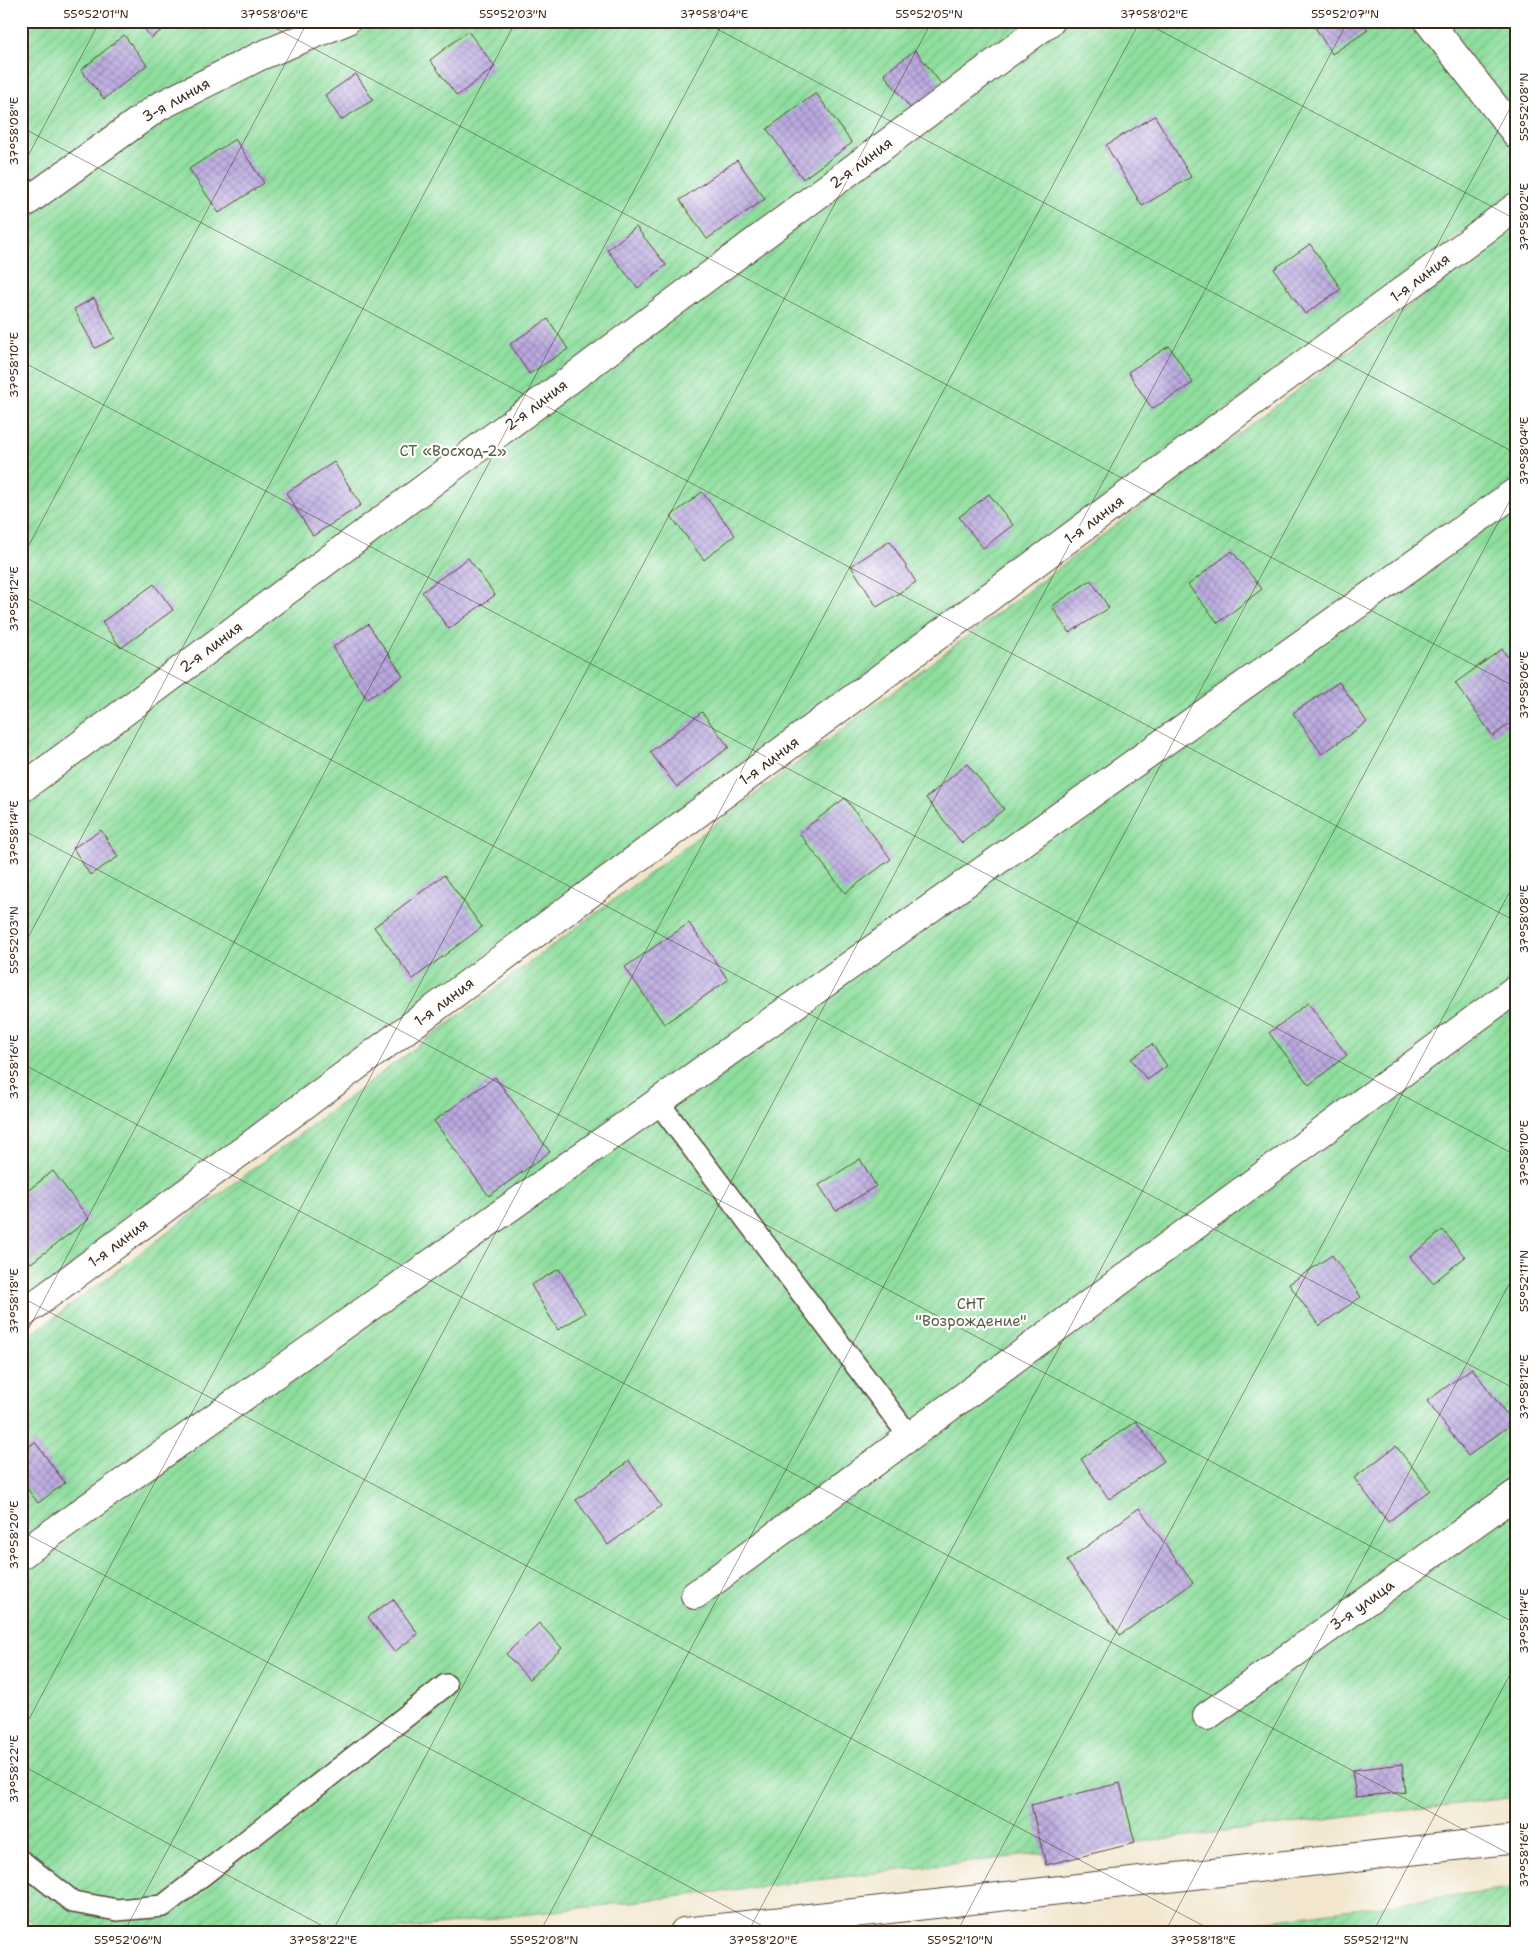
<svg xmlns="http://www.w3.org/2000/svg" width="1538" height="1953" font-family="'Shantell Sans',sans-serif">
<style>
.garden{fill:url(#garden-furrows);stroke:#64845e}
.building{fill:url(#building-cross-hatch)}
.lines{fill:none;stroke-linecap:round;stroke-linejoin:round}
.service-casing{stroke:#564638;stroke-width:24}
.minor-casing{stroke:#564638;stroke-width:30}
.service{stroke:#fff;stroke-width:21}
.minor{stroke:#fff;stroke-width:28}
.ticks{fill:none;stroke:#3b2a1e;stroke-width:1;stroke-opacity:0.45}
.labels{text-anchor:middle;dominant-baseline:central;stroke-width:4.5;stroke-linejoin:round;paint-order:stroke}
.street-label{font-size:15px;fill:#3b2a1e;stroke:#fff}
.park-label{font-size:15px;fill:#546044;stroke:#fff}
.neatline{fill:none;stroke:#3b2a1e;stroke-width:2}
.ticks-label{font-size:12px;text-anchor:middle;fill:#3b2a1e}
</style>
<defs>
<pattern id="garden-furrows" width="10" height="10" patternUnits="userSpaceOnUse" patternTransform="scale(1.25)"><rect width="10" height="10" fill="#8ede9e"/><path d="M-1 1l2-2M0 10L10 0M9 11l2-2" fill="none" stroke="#7bbf88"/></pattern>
<pattern id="building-cross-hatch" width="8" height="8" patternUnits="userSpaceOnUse" patternTransform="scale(1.25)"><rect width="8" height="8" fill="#baa9e0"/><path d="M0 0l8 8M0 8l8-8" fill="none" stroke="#988ab5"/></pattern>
</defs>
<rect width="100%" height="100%" fill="#fff"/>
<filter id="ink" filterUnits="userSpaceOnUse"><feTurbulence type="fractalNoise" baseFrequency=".02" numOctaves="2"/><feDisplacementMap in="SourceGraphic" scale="10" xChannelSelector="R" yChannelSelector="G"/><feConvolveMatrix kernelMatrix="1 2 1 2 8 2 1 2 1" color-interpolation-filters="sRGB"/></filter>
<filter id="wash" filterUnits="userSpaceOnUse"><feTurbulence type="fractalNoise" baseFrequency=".0096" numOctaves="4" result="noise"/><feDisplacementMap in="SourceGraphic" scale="20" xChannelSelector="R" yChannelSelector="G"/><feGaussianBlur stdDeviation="1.12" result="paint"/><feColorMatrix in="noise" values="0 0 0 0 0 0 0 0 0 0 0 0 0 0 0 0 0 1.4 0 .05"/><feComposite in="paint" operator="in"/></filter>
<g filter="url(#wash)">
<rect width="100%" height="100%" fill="#f2e6ce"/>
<path class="garden" d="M21,21H1517V192L21,1312Z
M1517,226V1797L378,1932H42L21,1912V1342Z
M1517,1887V1932H1181Z"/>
<g id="blocks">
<path class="building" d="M139,21H174L151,38Z
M1311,21H1362L1368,30L1332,54Z
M468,31L495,67L457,96L430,60Z
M124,35L147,65L104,99L81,70Z
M915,50L942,85L911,109L884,74Z
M356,74L373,100L341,120L325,95Z
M816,93L852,143L803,179L767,129Z
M1155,116L1191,177L1142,206L1106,145Z
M235,139L264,183L219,213L189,169Z
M737,160L765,199L707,239L680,200Z
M636,227L666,265L638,288L607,250Z
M1310,244L1341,289L1305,314L1274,269Z
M94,298L115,338L95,348L74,309Z
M548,319L568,349L529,374L510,344Z
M1169,346L1193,383L1152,409L1128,372Z
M334,462L361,505L313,536L286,493Z
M702,492L735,535L704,560L671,516Z
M989,494L1013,525L983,548L959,517Z
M890,541L916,582L877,607L851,566Z
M1232,551L1262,589L1218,623L1188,585Z
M468,558L495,595L449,629L422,592Z
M1091,580L1109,608L1069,633L1052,606Z
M154,584L173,610L121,648L102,622Z
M368,624L403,676L367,699L333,647Z
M1502,649L1517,670V718L1493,736L1455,683Z
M1339,682L1367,722L1322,754L1293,713Z
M702,712L729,747L677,787L650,752Z
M967,764L1004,809L962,843L926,798Z
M845,798L891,859L845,893L799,833Z
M101,830L118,857L90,875L73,848Z
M444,875L482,927L413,979L374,927Z
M689,923L728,980L664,1024L625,967Z
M1308,1003L1347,1055L1309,1085L1269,1033Z
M1152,1044L1167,1066L1147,1080L1131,1059Z
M495,1077L550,1152L489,1196L434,1121Z
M860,1159L876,1186L836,1211L819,1185Z
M53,1171L89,1219L31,1263L21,1251V1196Z
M1443,1230L1465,1257L1433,1283L1410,1257Z
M1332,1255L1361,1297L1319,1326L1289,1284Z
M559,1269L585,1313L558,1330L531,1285Z
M1472,1368L1513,1423L1468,1456L1427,1401Z
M1136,1421L1164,1461L1109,1499L1081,1459Z
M35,1442L65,1483L38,1503L21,1480V1452Z
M1396,1446L1430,1490L1388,1522L1354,1478Z
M629,1461L661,1506L608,1545L576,1500Z
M1139,1508L1193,1583L1120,1635L1067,1561Z
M393,1599L418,1634L394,1652L368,1617Z
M539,1623L562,1648L529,1679L506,1654Z
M1402,1764L1405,1792L1356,1797L1352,1770Z
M1120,1783L1135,1843L1046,1865L1031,1805Z"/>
</g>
</g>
<g filter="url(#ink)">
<use href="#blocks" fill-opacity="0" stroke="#564638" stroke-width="1"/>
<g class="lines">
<defs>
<path id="service" d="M658,1102L909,1436
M21,1861L73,1902L117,1910L163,1906L446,1685"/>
<path id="minor" d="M1428,21L1517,135
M21,206L158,107L260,56L346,21
M21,789L1051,21
M21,1315L1517,206
M21,1555L1517,491
M695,1595L1517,988
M1207,1716L1517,1493
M684,1932L1517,1839"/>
</defs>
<use href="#service" class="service-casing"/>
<use href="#minor" class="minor-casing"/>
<use href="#service" class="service"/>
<use href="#minor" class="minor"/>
</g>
</g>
<path class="ticks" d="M262,21L1517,688M702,21L1517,454M1142,21L1517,220M21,127L1517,922M21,169L100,21M21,361L1517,1156M21,560L308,21M21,595L1517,1390M21,829L1517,1624M21,951L516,21M21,1063L1517,1858M21,1297L1215,1932M21,1343L724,21M21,1531L774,1932M21,1734L932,21M21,1765L334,1932M124,1932L1140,21M332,1932L1348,21M540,1932L1517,95M748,1932L1517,487M957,1932L1517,878M1165,1932L1517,1269M1373,1932L1517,1661"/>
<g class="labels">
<g class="street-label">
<text transform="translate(176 100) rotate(-29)">3-я линия</text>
<text transform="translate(861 163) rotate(-37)">2-я линия</text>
<text transform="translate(1420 278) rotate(-37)">1-я линия</text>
<text transform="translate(536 405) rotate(-37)">2-я линия</text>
<text transform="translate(1094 520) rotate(-37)">1-я линия</text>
<text transform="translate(211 647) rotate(-37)">2-я линия</text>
<text transform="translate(769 761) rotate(-37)">1-я линия</text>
<text transform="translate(444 1002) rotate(-37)">1-я линия</text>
<text transform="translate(118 1243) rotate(-37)">1-я линия</text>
<text transform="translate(1362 1605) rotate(-36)">3-я улица</text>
</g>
<g class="park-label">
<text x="453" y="451">СТ «Восход-2»</text>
<text x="971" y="1304">СНТ<tspan x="971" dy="17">"Возрождение"</tspan></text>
</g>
</g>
<rect width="1538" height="1953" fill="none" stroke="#fff" stroke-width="55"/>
<rect x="28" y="28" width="1482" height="1898" class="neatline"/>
<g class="ticks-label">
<text x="96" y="18">55°52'01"N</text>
<text x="274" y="18">37°58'06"E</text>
<text x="513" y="18">55°52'03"N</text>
<text x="714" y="18">37°58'04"E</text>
<text x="929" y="18">55°52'05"N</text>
<text x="1154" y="18">37°58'02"E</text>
<text x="1345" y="18">55°52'07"N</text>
<text transform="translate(1524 107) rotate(-90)" y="4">55°52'08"N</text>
<text transform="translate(14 131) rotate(-90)" y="4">37°58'08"E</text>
<text transform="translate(1524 217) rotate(-90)" y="4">37°58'02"E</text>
<text transform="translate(14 365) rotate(-90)" y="4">37°58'10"E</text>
<text transform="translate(1524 451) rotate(-90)" y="4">37°58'04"E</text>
<text transform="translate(14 599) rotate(-90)" y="4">37°58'12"E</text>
<text transform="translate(1524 685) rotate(-90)" y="4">37°58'06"E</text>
<text transform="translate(14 833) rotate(-90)" y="4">37°58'14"E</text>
<text transform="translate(1524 919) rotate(-90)" y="4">37°58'08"E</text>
<text transform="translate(14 940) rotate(-90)" y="4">55°52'03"N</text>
<text transform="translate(14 1067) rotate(-90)" y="4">37°58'16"E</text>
<text transform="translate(1524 1153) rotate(-90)" y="4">37°58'10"E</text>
<text transform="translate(1524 1281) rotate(-90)" y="4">55°52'11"N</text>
<text transform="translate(14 1301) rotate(-90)" y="4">37°58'18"E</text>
<text transform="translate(1524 1387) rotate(-90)" y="4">37°58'12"E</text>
<text transform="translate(14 1535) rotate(-90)" y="4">37°58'20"E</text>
<text transform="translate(1524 1621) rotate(-90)" y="4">37°58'14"E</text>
<text transform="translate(14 1769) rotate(-90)" y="4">37°58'22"E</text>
<text transform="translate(1524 1855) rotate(-90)" y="4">37°58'16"E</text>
<text x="128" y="1944">55°52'06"N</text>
<text x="323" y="1944">37°58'22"E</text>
<text x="544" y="1944">55°52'08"N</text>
<text x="763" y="1944">37°58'20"E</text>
<text x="960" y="1944">55°52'10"N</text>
<text x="1203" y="1944">37°58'18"E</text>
<text x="1376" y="1944">55°52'12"N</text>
</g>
</svg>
